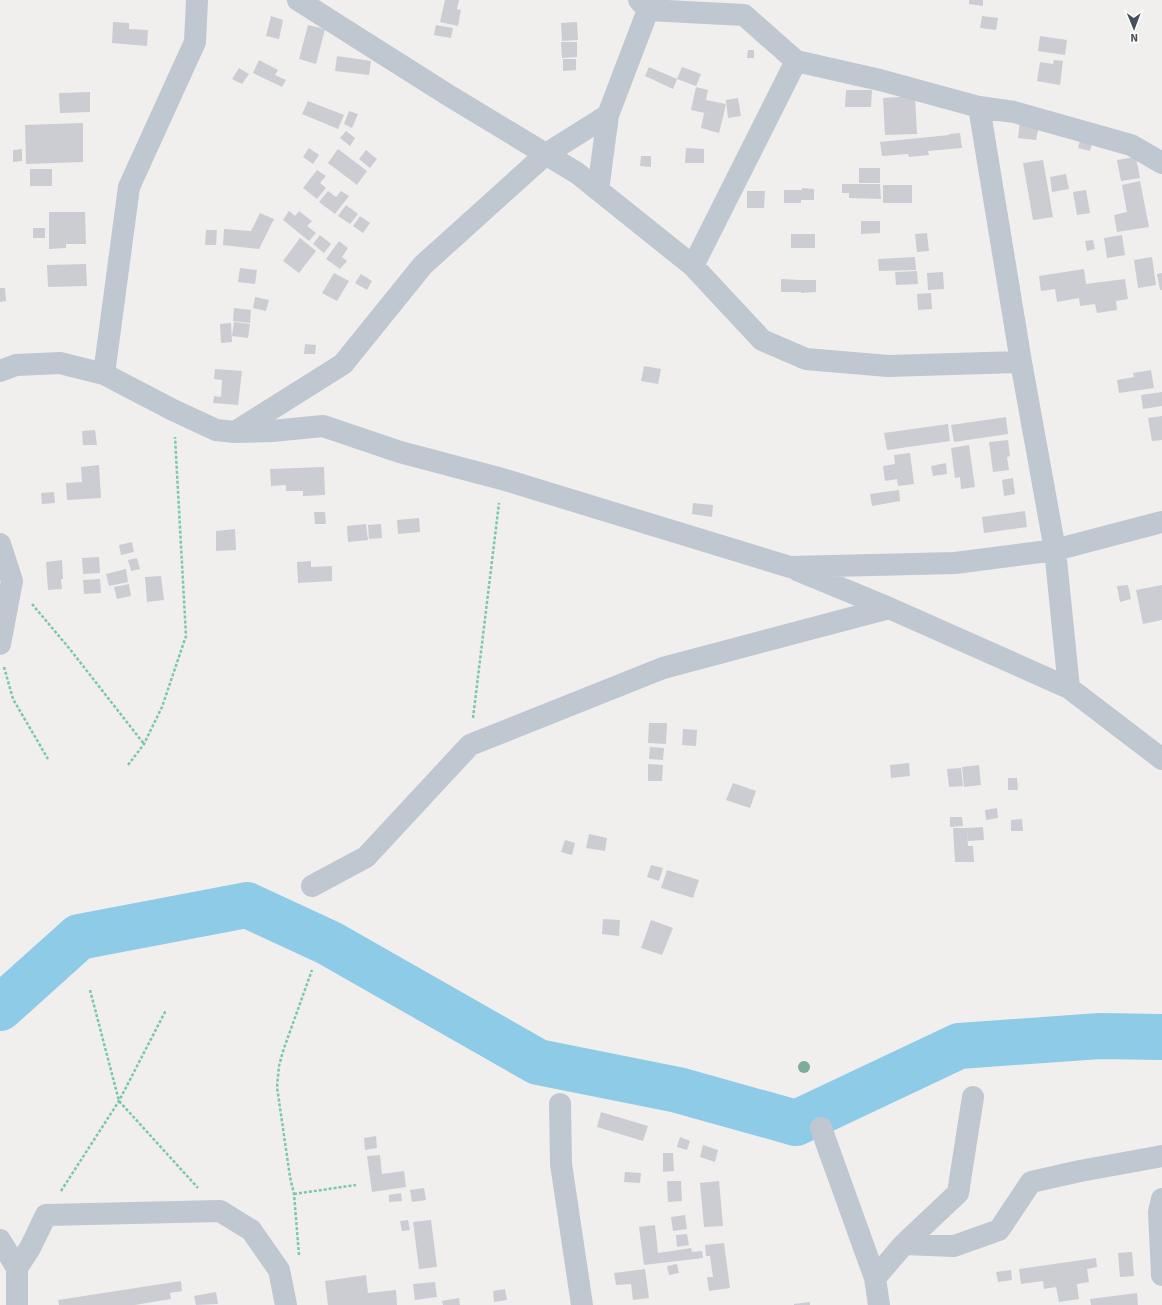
<svg xmlns="http://www.w3.org/2000/svg" width="1162" height="1305" font-family="Signika,sans-serif">
<style>
.lines{fill:none;stroke-linecap:round;stroke-linejoin:round}
.river{stroke:#8ecbe7;stroke-width:46}
.building{fill:#cbcdd3}
.path{stroke:#78c8aa;stroke-width:2.5;stroke-dasharray:3 2;stroke-linecap:butt}
.minor{stroke:#bfc7d0;stroke-width:22}
.tree{fill:#7cad99}
</style>
<rect width="100%" height="100%" fill="#f1eeee"/>
<g class="lines">
<path class="river" d="M0,1008L79,937L247,905L329,943L538,1062L678,1090L796,1123L959,1046L1100,1036L1162,1037"/>
</g>
<path class="building" d="M445,0H459L457,9L461,10L458,26L440,22Z
M969,0H983V6L969,4Z
M271,16L283,20L279,39L266,36Z
M982,16L998,18L996,30L980,28Z
M113,22L129,23V29L148,30L147,46L112,43Z
M577,22L578,40L562,41L561,23Z
M308,25L325,29L316,64L299,59Z
M436,25L453,28L451,38L434,35Z
M1040,36L1067,40L1065,55L1038,51Z
M561,42H577V57L562,58Z
M748,50H754V58H747Z
M337,56L371,61L369,75L335,71Z
M563,59H576V70L563,71Z
M259,60L278,70L275,75L286,80L282,87L253,73Z
M1054,60L1063,61L1060,85L1037,81L1040,62L1053,64Z
M649,67L677,79L673,89L645,76Z
M682,67L701,74L696,86L677,79Z
M239,68L249,74L242,84L232,79Z
M696,87L708,90L706,100L726,104L723,117L691,110Z
M846,90H872L871,107H845Z
M90,92V112L60,113L59,93Z
M915,96L917,134L885,135L883,98Z
M738,98L741,116L728,118L726,100Z
M308,101L344,115L338,129L302,114Z
M349,111L358,114L352,128L344,124Z
M704,113L723,117L719,133L701,128Z
M1020,122L1039,125L1036,140L1018,138Z
M83,123V162L26,164L25,125Z
M346,131L355,138L350,146L340,138Z
M960,133L962,148L928,151L929,155L909,157L908,154L882,156L880,142L949,135V134Z
M1081,137L1093,141L1090,151L1078,148Z
M309,148L319,155L313,164L303,157Z
M686,148L704,149V163H685Z
M22,149V161L13,162V150Z
M338,149L367,171L357,185L328,163Z
M366,150L377,159L370,168L359,159Z
M641,156H651V167L640,166Z
M1136,157L1140,178L1121,181L1117,160Z
M1043,160L1053,217L1033,220L1023,163Z
M859,168H880V183H859Z
M30,169H52V186H30Z
M317,170L326,176L320,183L326,188L317,199L303,188Z
M1066,174L1069,189L1052,192L1050,177Z
M1140,181L1149,227L1117,232L1114,215L1127,212L1122,185Z
M842,184H880L881,199L849,198V193H842Z
M883,185H912V203H883Z
M802,188L814,189V200H801V203H784V190H802Z
M1086,190L1090,213L1077,215L1073,192Z
M328,191L336,197L341,191L349,196L335,214L319,202Z
M747,191H765L764,208H747Z
M346,205L358,214L350,224L338,216Z
M289,211L295,216L299,211L312,221L307,226L316,233L309,241L283,220Z
M49,212H85L86,244H66V248L49,249Z
M260,213L274,219L259,249L223,245L224,229L251,231Z
M360,216L370,223L363,233L353,226Z
M861,221H880V233L861,234Z
M33,228H45V238H33Z
M206,230H217L216,245H205Z
M927,233L929,251L917,252L915,234Z
M791,234H815V248H791Z
M320,235L331,244L324,253L313,244Z
M1122,235L1125,255L1107,258L1104,238Z
M300,238L316,251L299,273L283,261Z
M1093,240L1095,249L1087,251L1085,241Z
M339,241L348,248L342,257L347,261L340,269L326,259Z
M915,257L916,270L879,271L878,259Z
M1152,257L1156,285L1138,288L1134,260Z
M86,264L87,286L48,287L47,265Z
M240,268L257,270L255,284L238,282Z
M1084,269L1086,284L1125,279L1128,299L1116,301L1117,310L1097,313L1095,304L1080,306L1079,298L1057,302L1055,289L1041,291L1039,276Z
M917,271L918,284L896,285L895,272Z
M943,272L944,289L928,290L927,273Z
M334,273L349,281L337,301L322,293Z
M1162,273V290H1160L1157,274Z
M361,274L372,281L367,290L355,283Z
M781,279L801,280V292H781Z
M801,280H816V292L801,293Z
M0,288H5L6,301L0,302Z
M931,293L932,309L918,310L917,294Z
M255,297L269,300L266,311L253,308Z
M234,308L251,310L250,323L233,321Z
M234,322L250,324L248,338L232,336Z
M231,323L232,342L221,343L220,324Z
M305,344L316,345L315,354H304Z
M644,366L661,369L658,384L641,381Z
M215,369L242,371L238,405L213,403L214,396L221,397L222,380L214,379Z
M1151,370L1154,388L1119,393L1117,380L1134,377L1133,373Z
M1162,392V406L1143,409L1141,395Z
M1162,416V440L1152,441L1148,418Z
M1006,417L1008,434L954,442L951,425Z
M948,424L950,441L887,450L884,433Z
M95,430L97,445H83L82,431Z
M1008,440L1010,456L1007,457L1009,470L993,472L989,442Z
M969,445L975,487L961,489L960,477L955,478L951,448Z
M910,453L914,484L898,486L897,479L885,481L883,466L895,464L894,455Z
M946,463L947,474L933,476L931,466Z
M99,465L101,498L67,500L66,483L82,482L81,467Z
M324,467L325,495L303,496V476V491H286V485L271,486L270,469Z
M1013,478L1015,494L1004,496L1002,480Z
M899,490L900,501L872,506L870,494Z
M54,492L55,503L42,504L41,493Z
M693,503L713,505L712,517L692,514Z
M1025,511L1027,527L984,533L982,517Z
M314,512H325L326,524H315Z
M419,518L420,532L398,534L397,520Z
M366,524L368,540L348,542L347,526Z
M381,524L382,538L369,539L368,525Z
M235,529L236,550L216,551V531Z
M132,542L134,552L121,555L119,545Z
M99,557L100,573L83,574L82,558Z
M137,558L140,569L131,571L128,560Z
M62,560L63,579H61L62,589L48,590L46,562Z
M311,561V567L332,566V581L298,583L297,562Z
M126,569L128,582L109,586L106,574Z
M161,576L164,600L147,602L145,577Z
M100,579L101,593L84,594L83,580Z
M129,584L131,596L117,599L114,587Z
M1128,585L1131,599L1120,602L1117,586Z
M1162,585V620L1143,624L1136,590Z
M649,723H667L666,744L648,743Z
M683,729L697,730L696,746L682,745Z
M650,747L664,748L663,760L649,759Z
M909,763L910,776L891,778L890,765Z
M648,764L663,765L662,781H648Z
M979,765L981,785L964,787L962,767Z
M961,768L963,786L949,787L947,769Z
M1008,778H1017L1018,790H1008Z
M733,783L756,791L750,808L726,800Z
M997,808L998,818L986,820L985,810Z
M950,817H962L963,826L950,827Z
M1022,819L1023,831H1011V820Z
M983,827L984,840L968,841L967,828Z
M953,828H967L968,846H973L974,862H955Z
M589,834L607,838L605,851L586,848Z
M565,840L575,843L572,855L561,852Z
M651,865L663,868L659,881L647,877Z
M667,870L699,880L693,898L661,888Z
M603,919L620,920L619,936L602,934Z
M651,920L673,928L662,955L641,948Z
M601,1112L648,1126L643,1141L597,1127Z
M376,1136L377,1148L365,1150L364,1138Z
M680,1137L690,1141L687,1150L677,1147Z
M703,1145L718,1150L715,1162L700,1157Z
M663,1153H673L674,1171L663,1172Z
M380,1155L382,1174L404,1171L406,1187L372,1192L367,1156Z
M625,1172L641,1173L640,1183L624,1182Z
M667,1181H681L682,1201L668,1202Z
M719,1181L723,1226L704,1227L700,1183Z
M424,1188L426,1200L412,1202L410,1190Z
M401,1193L402,1201L389,1202V1195Z
M685,1215L687,1229L673,1231L671,1217Z
M408,1220L410,1230L402,1231L400,1221Z
M431,1220L437,1267L419,1269L413,1222Z
M655,1225L658,1253L691,1248L692,1252L702,1251L703,1258L644,1265L639,1227Z
M687,1234L689,1245L677,1247L676,1235Z
M724,1243L730,1288L709,1291L707,1277H713L710,1256H706L705,1245Z
M1132,1252L1134,1276L1120,1277L1118,1253Z
M1096,1258L1097,1267L1087,1269L1089,1282L1077,1284L1079,1299L1059,1302L1056,1287L1044,1289L1043,1281L1021,1284L1019,1269Z
M677,1264L679,1273L669,1275L667,1266Z
M645,1269L649,1298L633,1300L631,1284L616,1285L614,1273Z
M1011,1270L1012,1280L998,1282L996,1272Z
M366,1275L368,1293L396,1290L397,1305H328L325,1281Z
M181,1281L182,1291L170,1293L171,1299L135,1305H59L58,1300Z
M435,1282L437,1297L415,1300L413,1284Z
M505,1289L507,1300L494,1302L493,1291Z
M216,1292L218,1304L196,1305L194,1296Z
M1137,1293L1138,1305H1091L1090,1299Z
M459,1298L460,1305H443L442,1301Z
M810,1302V1305H794V1304Z"/>
<g class="lines">
<path class="path" d="M32,604L69,648L144,744
M4,667L13,699L48,759
M473,718L499,503
M128,765L144,744L162,707L186,636L175,437
M90,990L119,1101L198,1188
M61,1191L119,1101L166,1010
M294,1194L356,1185
M299,1255L294,1194L290,1177L277,1087L279,1066L283,1051L312,970"/>
<path class="minor" d="M298,0L448,95L577,173L693,266L762,340L806,359L888,366L1021,362
M639,0L648,10L744,15L796,61L880,80L979,107L1014,112L1131,145L1162,163
M979,107L1021,362L1055,550L1069,688L1162,759
M598,190L608,115L648,10
M693,266L796,61
M0,371L16,365L60,363L104,374L173,410L216,430L235,432L272,431L323,426L400,452L502,479L790,567L955,563L1055,550L1162,522
M104,374L129,187L195,42L197,0
M235,432L343,364L423,265L546,154L608,115
M0,544L12,581L0,644
M797,570L889,608L1069,688
M312,886L366,857L470,745L663,668L889,608
M560,1104L561,1164L582,1305
M821,1128L875,1278L879,1305
M1162,1199L1159,1212L1162,1275
M0,1240L17,1268
M904,1244L954,1246L999,1230L1031,1182L1080,1171L1162,1156
M875,1278L904,1244L958,1193L973,1097
M17,1305V1268L30,1248L46,1215L220,1211L251,1230L279,1270L286,1305"/>
</g>
<circle class="tree" cx="804" cy="1067" r="6"/>
<g transform="translate(1134 28) rotate(179)" stroke="#ffffff" stroke-width="3" paint-order="stroke">
<path d="M0-3L7 15L0 10L-7 15Z" fill="#474f5b"/>
<text y="-6" font-size="11" font-weight="bold" text-anchor="middle" fill="#474f5b">N</text>
</g>
</svg>
